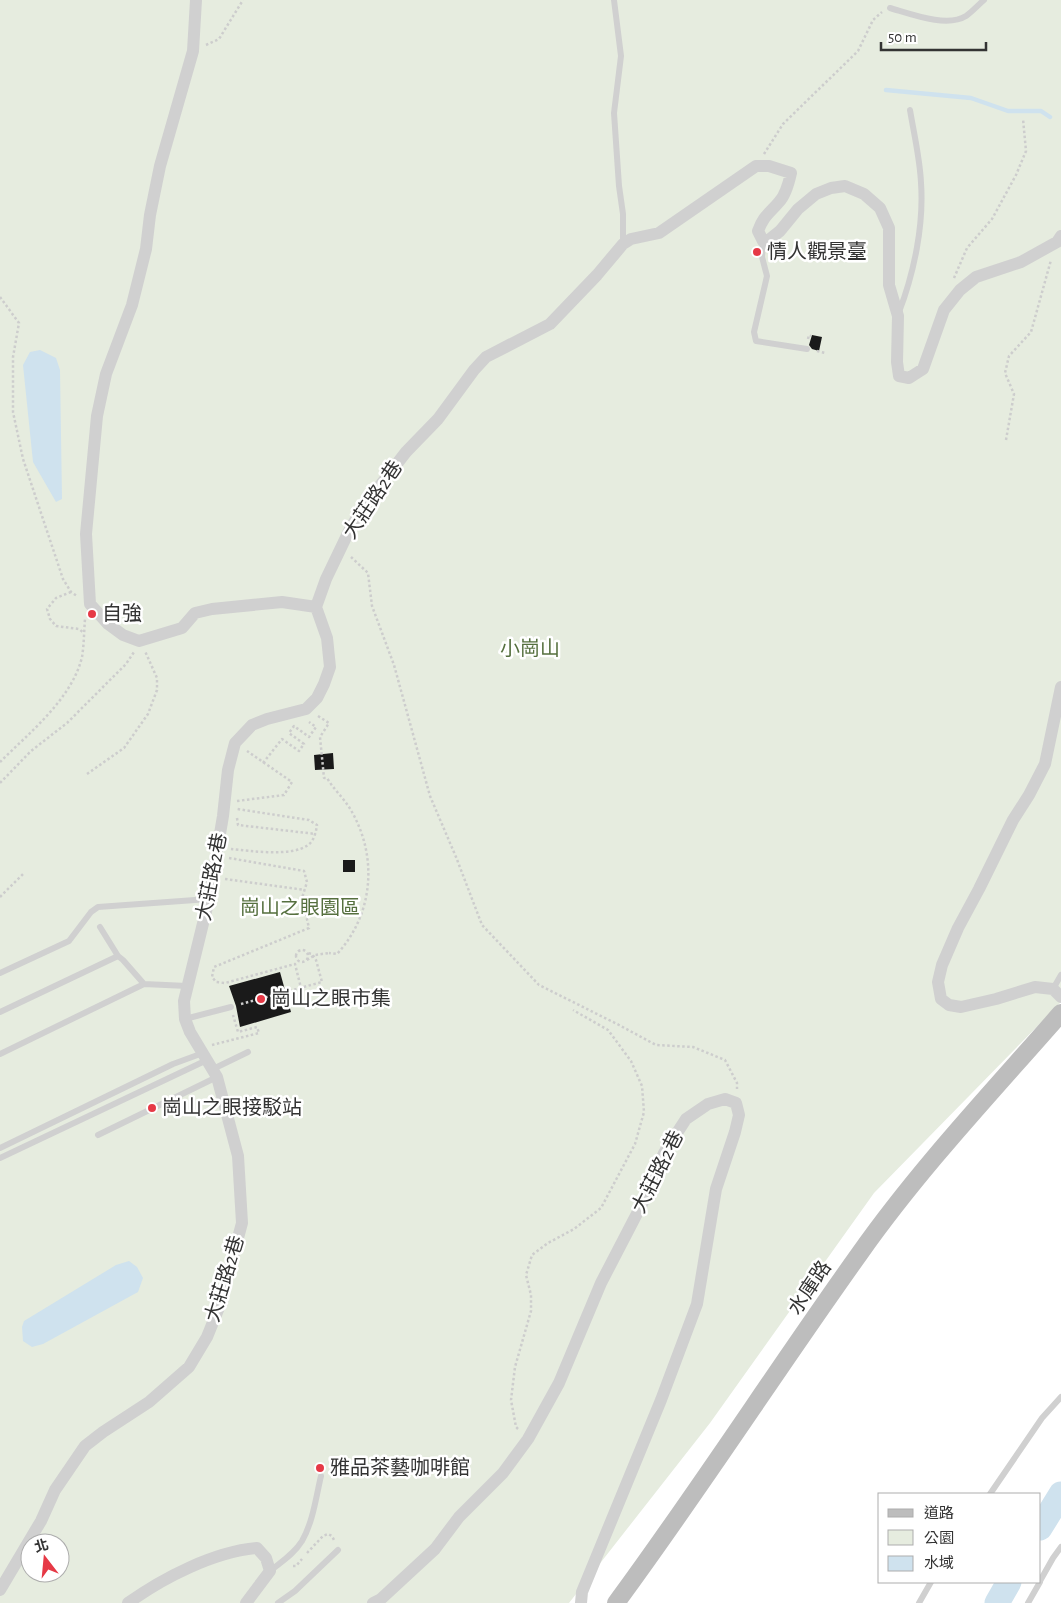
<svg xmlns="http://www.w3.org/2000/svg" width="1061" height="1603" font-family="'Alegreya Sans','Noto Sans TC',sans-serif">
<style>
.green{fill:#e6ecdf;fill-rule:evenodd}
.water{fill:#cfe2ee}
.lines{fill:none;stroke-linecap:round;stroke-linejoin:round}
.stream{stroke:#cfe2ee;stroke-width:4.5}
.river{stroke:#cfe2ee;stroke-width:25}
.building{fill:#1a1a1a}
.path{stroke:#cdcdcd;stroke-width:2.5;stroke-dasharray:2.5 2.5;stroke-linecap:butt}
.lane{stroke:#d0d0d0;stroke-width:6}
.street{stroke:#d0d0d0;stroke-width:12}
.secondary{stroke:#bdbdbd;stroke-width:18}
.path-bridge{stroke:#cdcdcd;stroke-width:2.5;stroke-dasharray:2.5 2.5;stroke-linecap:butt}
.poi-dot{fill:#e63946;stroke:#fff;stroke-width:2}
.labels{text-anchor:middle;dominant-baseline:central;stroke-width:5;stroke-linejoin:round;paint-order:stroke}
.poi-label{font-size:20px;fill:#333;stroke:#fff;text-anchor:start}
.street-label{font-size:20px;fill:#333;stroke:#fff}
.park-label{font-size:20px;fill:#56703f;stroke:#fff}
</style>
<rect width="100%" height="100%" fill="#fff"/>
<path class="green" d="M0,0H1061V1002L874,1193L710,1423L569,1603H0ZM30,1543H60V1573H30Z"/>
<path class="water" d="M40,350L56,358L60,370L62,499L56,502L33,462L23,365L30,352Z
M129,1261L137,1267L143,1278L138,1292L43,1344L32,1347L23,1341L22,1327L24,1321L116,1265Z"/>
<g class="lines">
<path class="stream" d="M886,90L971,98L1008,111H1041L1050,117"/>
<path class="river" d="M1040,1528L1061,1494
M997,1603L1009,1582"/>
</g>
<path class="building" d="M812,335L822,337L819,351L812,349L809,345Z
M333,753L334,769L315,770L314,755Z
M343,860H355V872H343Z
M280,972L291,1012L240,1027L236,1006L229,986Z"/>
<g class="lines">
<path class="path" d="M206,45L219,39L243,0
M764,154L783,124L858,51L873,20L882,12
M954,278L967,248L992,219L1016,175L1026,151L1023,119
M0,297L19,323L13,357V412L23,459L63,579L71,592L77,596
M808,339L809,335L811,336
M817,351L825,353
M1006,440L1014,394L1005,373L1009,356L1031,332L1051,260
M351,557L368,573L372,606L394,665L430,796L456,857L482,925L539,985L619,1025L656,1045L693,1047L725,1060L737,1083V1089
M71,592L56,598L47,609L50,619L56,626L79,629L84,633
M318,716L329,723L320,737L324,778H327C334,790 345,799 352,812C378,858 373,915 337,954L329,953
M0,762C29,733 72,699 82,657C84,645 84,632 85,619
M263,763L282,739L299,751L304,744L289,733L294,726L309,737L316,727L309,722
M87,774L124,748L148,714L157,690V678L145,651
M0,783L31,751L67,723L126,664L134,652
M237,801L284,795L292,782L247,751
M237,818L238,825L316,834
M231,849C250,851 292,857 308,845C314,841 316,832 317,825L309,820L237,809
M229,858L304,871L307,882L302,898L309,928L214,967L212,977L216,982L225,983L295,964L301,988
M225,879L305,890
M0,897L23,874
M296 956a6 6 0 1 1 12 0a6 6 0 1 1-12 0Z
M241,1004L322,982L316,960L312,954L308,953
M212,1045L259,1033L257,1027L238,1032L233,1015
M518,1429L516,1427L511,1400L515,1367L531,1311V1295L526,1275L532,1255L548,1243L574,1229L601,1208L635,1144L644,1112L642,1086L631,1061L608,1030L573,1010
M307,1553L323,1536L328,1534L332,1536L335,1542
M293,1566H296L302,1559"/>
<path class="lane" d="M614,0L621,56L614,113L619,186L623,214V244
M890,8C911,14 947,28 966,16C973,11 978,5 984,0
M763,241L762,257L767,276L754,332L756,341L807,349
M899,312C914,273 924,225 921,183C920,159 914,134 910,110
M100,927L118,956L123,960L144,984L187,986
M0,973L69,941L91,912L98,907L209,899
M1053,989L1061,975
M0,1012L118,956
M185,1019L231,1007
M0,1054L144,984
M213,1069L248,1052
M98,1135L217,1077
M0,1148L173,1064L203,1053
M0,1158L207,1060
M990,1494L1042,1418L1061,1397
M270,1571C281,1562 294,1554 302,1541C313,1522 316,1497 321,1476
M1040,1581L1053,1558L1061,1547
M278,1603L295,1591L338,1550
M919,1603L931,1582
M1028,1603L1040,1582"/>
<path class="street" d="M196,0L193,51L160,166L150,215L146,249L132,305L106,374L97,416L86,534L90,604L108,624L123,635L139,641L182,628L195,613L212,609L282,602L316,607
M1061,687L1045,764L1029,795L1013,820L979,889L958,928L942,965L938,982L941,999L949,1005L961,1007L996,999L1035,987L1053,989L1061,997
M0,1590L41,1521L55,1490L85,1446L103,1432L149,1402L189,1367L207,1337L220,1305L242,1223L238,1156L217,1077L190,1032L185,1019L184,1001L209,899L223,816L228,770L235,743L252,725L267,719L306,709L317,698L324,684L330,667L327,638L316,607L326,579L350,529L362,509L406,452L438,419L474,370L486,357L550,324L597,275L623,244L631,239L659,233L756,166H769L791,173C789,182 786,195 779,202C769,214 764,215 758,231L763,241L770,239L780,231L798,209L816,194L831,188L845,186L864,194L880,208L889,228V285L898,316L897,362L899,376L909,378L923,369L944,310L960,290L976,277L1021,262L1057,242L1061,236
M128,1603C163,1578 213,1552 257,1548L266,1558L270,1571L246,1603
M373,1603L381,1599L435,1549L459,1517L503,1473L528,1439L559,1383L601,1283L643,1202L664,1153L686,1119L708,1104L725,1099L736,1103L739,1115L735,1132L716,1189L697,1304L661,1400L582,1592L581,1603"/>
<path class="secondary" d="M616,1603C700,1489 777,1369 860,1253C920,1168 992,1092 1061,1013"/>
<path class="path-bridge" d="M307,960L315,955L329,953"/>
</g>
<g class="poi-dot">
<circle cx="757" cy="252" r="5"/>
<circle cx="92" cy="614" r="5"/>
<circle cx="261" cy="999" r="5"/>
<circle cx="152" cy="1108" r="5"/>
<circle cx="320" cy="1468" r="5"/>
</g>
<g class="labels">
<g class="poi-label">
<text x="767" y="252">情人觀景臺</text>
<text x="102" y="614">自強</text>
<text x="271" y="999">崗山之眼市集</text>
<text x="162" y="1108">崗山之眼接駁站</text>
<text x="330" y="1468">雅品茶藝咖啡館</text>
</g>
<g class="street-label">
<text transform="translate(373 500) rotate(-56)">大莊路2巷</text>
<text transform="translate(212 877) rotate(-79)">大莊路2巷</text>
<text transform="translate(658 1172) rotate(-63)">大莊路2巷</text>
<text transform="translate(225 1279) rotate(-73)">大莊路2巷</text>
<text transform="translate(810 1288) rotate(-56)">水庫路</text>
</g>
<g class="park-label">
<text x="530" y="649">小崗山</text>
<text x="300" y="908">崗山之眼園區</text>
</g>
</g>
<rect x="878" y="1493" width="162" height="90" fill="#ffffff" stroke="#adadad"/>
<rect x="888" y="1509" width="25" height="8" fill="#bdbdbd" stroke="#adadad"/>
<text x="924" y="1518" font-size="15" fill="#333333">道路</text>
<rect x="888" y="1530" width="25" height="15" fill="#e6ecdf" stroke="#adadad"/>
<text x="924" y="1543" font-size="15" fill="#333333">公園</text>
<rect x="888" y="1556" width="25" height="15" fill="#cfe2ee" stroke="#adadad"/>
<text x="924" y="1568" font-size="15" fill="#333333">水域</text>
<g transform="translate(45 1558) rotate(344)"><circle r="24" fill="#ffffff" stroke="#adadad"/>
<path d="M0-4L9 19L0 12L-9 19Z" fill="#e63946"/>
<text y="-8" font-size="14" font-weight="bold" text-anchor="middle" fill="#333333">北</text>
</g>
<path d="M881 42v8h105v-8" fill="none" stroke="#333333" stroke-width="2.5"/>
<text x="888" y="42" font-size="15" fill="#333333" stroke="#ffffff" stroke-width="4" paint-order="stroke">50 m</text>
</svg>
